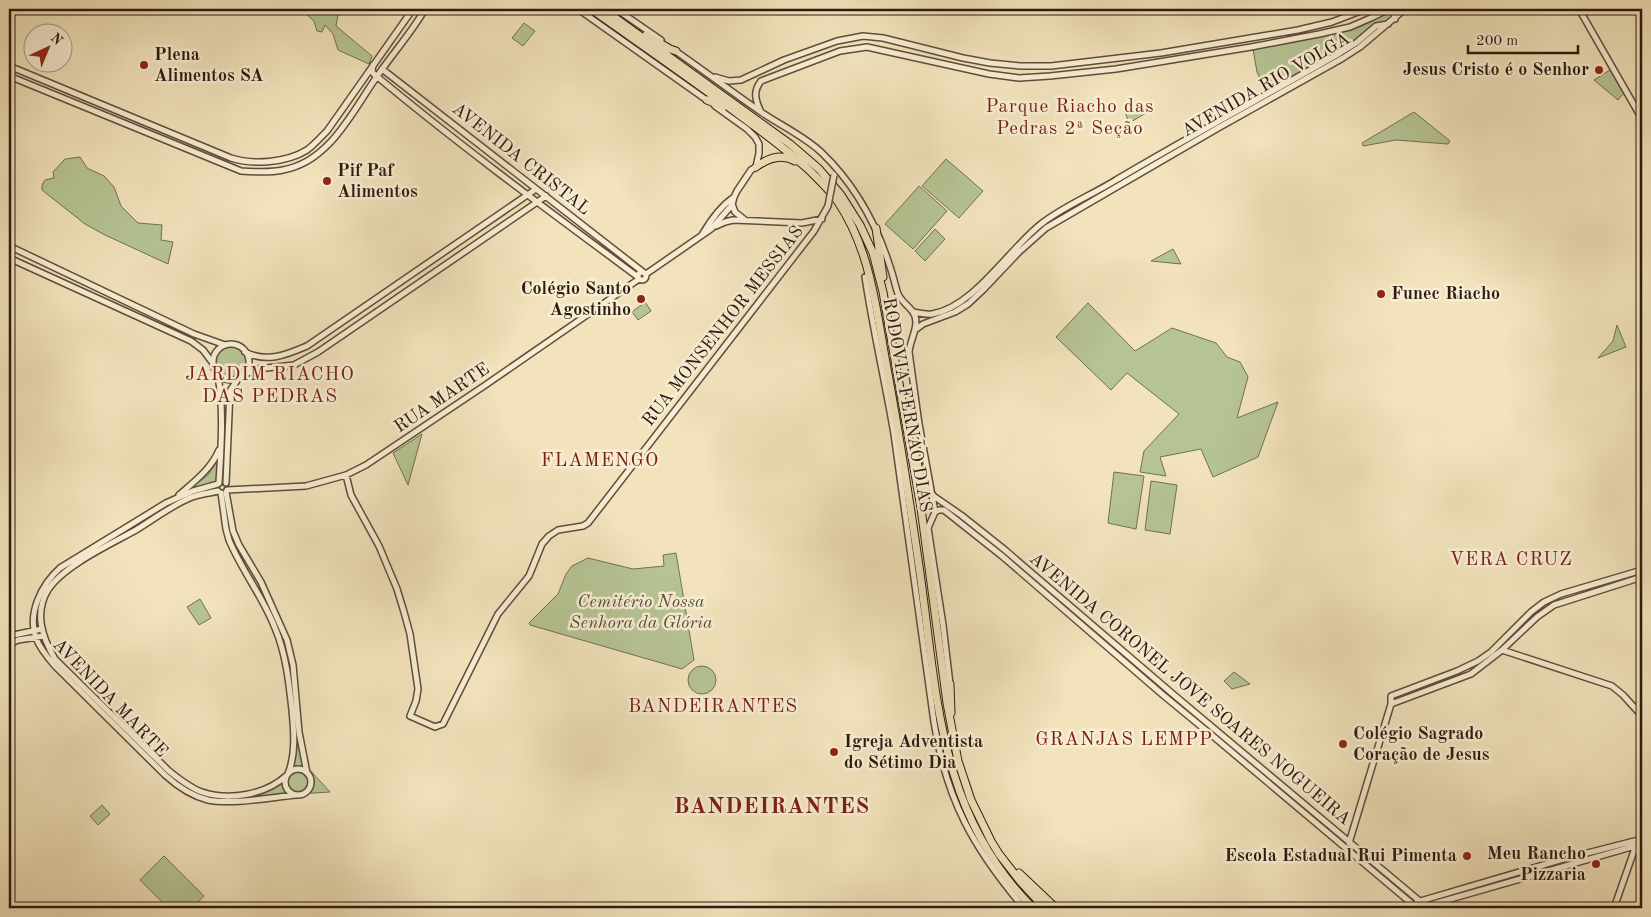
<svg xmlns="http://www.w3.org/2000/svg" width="1651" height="917" font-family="'Old Standard TT',serif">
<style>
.green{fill:#b6c494;stroke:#717052}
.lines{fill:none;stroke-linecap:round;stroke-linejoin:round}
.tertiary-casing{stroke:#5e4d3a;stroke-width:8}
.motorway-casing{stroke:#2c1b0f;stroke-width:9}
.tertiary{stroke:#f7edd3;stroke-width:5}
.motorway{stroke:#f2e3bc;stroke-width:7}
.tertiary-bridge-casing{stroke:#5e4d3a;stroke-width:8;stroke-linecap:butt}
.tertiary-bridge{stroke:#f7edd3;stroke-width:5}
.poi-dot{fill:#8f2418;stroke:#f7edd3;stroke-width:2}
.labels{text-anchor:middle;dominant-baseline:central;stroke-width:5;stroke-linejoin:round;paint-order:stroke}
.poi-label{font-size:18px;font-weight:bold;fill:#2c1b0f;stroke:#f7edd3;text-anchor:start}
.street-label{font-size:18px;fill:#2c1b0f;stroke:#f7edd3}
.park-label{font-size:18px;font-style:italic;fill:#554e37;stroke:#f7edd3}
.neighbourhood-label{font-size:19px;letter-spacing:1px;fill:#7a1f14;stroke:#f7edd3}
.district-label{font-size:22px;font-weight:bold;letter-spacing:1px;fill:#7a1f14;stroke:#f7edd3}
</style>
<rect width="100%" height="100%" fill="#f2e3bc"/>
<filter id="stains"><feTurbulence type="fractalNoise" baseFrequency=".004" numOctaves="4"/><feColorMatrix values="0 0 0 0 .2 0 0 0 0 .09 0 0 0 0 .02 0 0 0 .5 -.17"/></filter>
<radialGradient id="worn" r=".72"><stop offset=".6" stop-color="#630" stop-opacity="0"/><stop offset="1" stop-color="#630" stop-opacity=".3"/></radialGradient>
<path class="green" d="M306,9H339L336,26L372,56L369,64L338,50L333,34L325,25L322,32L317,31L314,21L306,14Z
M1394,9H1401L1387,21L1375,24L1354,41L1266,91L1257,72L1253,49L1359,27Z
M524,23L535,31L523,46L512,38Z
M1610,70L1624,93L1618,100L1594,80Z
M1153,109L1129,123L1125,112Z
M1414,112L1450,141L1448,144L1396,140L1363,146L1362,143Z
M80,157L87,168L104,176L114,187L121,206L138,223L162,225L161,240L173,242L168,264L105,235L85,224L42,190V185L45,180L54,178L53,172L65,159Z
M946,159L983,191L959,218L922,186Z
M919,186L947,211L913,249L885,224Z
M935,229L945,239L925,261L915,251Z
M1173,249L1181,264L1151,261Z
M645,302L651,311L638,320L632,312Z
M1088,303L1135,351L1172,328L1216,343L1227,357L1240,362L1248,377L1237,418L1278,402L1258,457L1213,477L1201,449L1160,457L1166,476L1140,472L1144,451L1179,414L1127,373L1111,390L1056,337Z
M1617,325L1626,347L1598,358L1613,341Z
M216 362a15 15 0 1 1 30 0a15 15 0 1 1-30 0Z
M422,434L408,485L393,453Z
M218,460L216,481L188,490L208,475Z
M1114,472L1144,476L1136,529L1108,523Z
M1151,481L1177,485L1170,534L1145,530Z
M676,553L694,660L682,669L530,625L529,623L558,594L566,574L572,566L588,558L633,569L664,566L663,555Z
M200,599L211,618L199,625L187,607Z
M688 680a14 14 0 1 1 28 0a14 14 0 1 1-28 0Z
M1234,672L1250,684L1232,689L1224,681Z
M296,726L307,767L330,792L251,797C262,790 278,784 286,772C294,760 294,740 296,726Z
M102,805L110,814L98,825L90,816Z
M164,856L204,896L192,908H168L140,880Z"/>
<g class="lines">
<defs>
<path id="tertiary" d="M578,9L708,101
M616,9L661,40
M1393,9L1395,19
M1579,9L1642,119
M674,50C703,70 732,92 761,112C780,125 804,136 821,152C860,189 884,239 897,291C899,300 907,304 913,312C921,324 910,339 909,352L919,424L935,512L928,528L943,625L950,684
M373,65L372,72L374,74C459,145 549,211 638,277
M9,66L231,158C253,165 286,163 307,150C314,145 320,138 327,131L413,9
M382,69L643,272
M9,76L241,171C255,172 269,173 283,170C330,162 353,110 378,75C393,53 412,32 425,9
M715,77L729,81L741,80L784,60L837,41L863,36L883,38L963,58L990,63L1020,66H1051L1161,53L1298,30L1332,22L1366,9
M761,112C755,100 753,91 761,81L840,51L867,47L989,74L1019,78L1050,76L1116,69L1251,47L1319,34L1350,27L1373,17L1389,9
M732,204L735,212L745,220
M716,226L725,222L733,220L802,223L822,219
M702,235C710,221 721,206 734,197
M9,246L194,334L225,345
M9,258L191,341L203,350L212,362
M638 276a4 4 0 1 1 8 0a4 4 0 1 1-8 0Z
M646,274L711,229L732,205L734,197L737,191L751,170L756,167L759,153V144L755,137L747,129L715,106
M865,277C873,330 885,381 894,434L934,722C946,800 974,849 1024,908
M913,312C919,313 926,315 932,314C974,307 1008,250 1041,224C1064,206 1092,195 1116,180C1190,136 1265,96 1340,53L1356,43L1376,26L1388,24
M915,330L923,324L955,312L968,304L983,290L1019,252L1046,228L1218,128L1343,58L1360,47L1405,9
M213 362a18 18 0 1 1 36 0a18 18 0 1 1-36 0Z
M245,352C267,363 286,355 307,346L536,189
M243,375L257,369L294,365L318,352L546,196
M218,376C224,411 221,448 219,483
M346,475L351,495L379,546L397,589L404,612L410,634L418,689L416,701L410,716L435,727L443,724L498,614L529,576L542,544L549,536L558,530L583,526L588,523L814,231L828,206
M226,483L230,391L238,379
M218,484L193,491L166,503L60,568C42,584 27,613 36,638C40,649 48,658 55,666L165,775C177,786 192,796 208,800C232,805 273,797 297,795
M227,490L306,486L346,475L366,465L484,386L639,279
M218,491C210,493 200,494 192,497C172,505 154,519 136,530C111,544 63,566 48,590C34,613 42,637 55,659L169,771C179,779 190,788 202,792C229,801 265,795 286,776
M226,492L233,531L239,545L261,582L287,640L293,665L299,732L307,773
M221,493L226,529L229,540C242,571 263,597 275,628C286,654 289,683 292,710C294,731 296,754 288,774
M179,495C195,481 211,469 219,450
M932,495L961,515L1005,550L1174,695L1428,908
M935,512L939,510H944L1002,556L1163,695L1214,737L1417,908
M9,636L42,629
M9,644L18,640L44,636
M1502,650L1612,686L1623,695L1642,716
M1391,704L1471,674L1502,650L1537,617L1554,605L1642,577
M285 782a13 13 0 1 1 26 0a13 13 0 1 1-26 0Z
M1349,843L1391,704V696L1457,671L1478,661L1491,652L1531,612L1544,602L1561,594L1642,570
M1417,902L1560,860L1642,839
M1426,906L1642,844
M1614,908L1636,845"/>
<path id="motorway" d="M591,9C639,43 687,76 734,111C760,130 785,148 809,170C819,180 830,190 838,202C870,249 876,308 886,363C899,433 910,503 920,573C937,696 939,815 1033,908
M603,9L790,144L819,169L841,195L860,225L873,253L883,292L921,508L947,703L958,761L971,800L991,841L999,854L1020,881L1045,908
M646,35L670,49L676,51
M707,100L723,107
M756,167C768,158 781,153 795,161
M876,228L883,277
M914,447L921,481
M921,485L932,495
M950,684L951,713
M1019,873L1056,908"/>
</defs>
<use href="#tertiary" class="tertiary-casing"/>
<use href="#motorway" class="motorway-casing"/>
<use href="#tertiary" class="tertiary"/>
<use href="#motorway" class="motorway"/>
<defs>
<path id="tertiary-bridge" d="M828,206L834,175"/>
</defs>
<use href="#tertiary-bridge" class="tertiary-bridge-casing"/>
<use href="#tertiary-bridge" class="tertiary-bridge"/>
</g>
<g class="poi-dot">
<circle cx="144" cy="65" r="5"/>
<circle cx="1599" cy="70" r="5"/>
<circle cx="327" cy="181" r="5"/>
<circle cx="1381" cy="294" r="5"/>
<circle cx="641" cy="299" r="5"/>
<circle cx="1343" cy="744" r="5"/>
<circle cx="834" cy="752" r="5"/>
<circle cx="1467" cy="856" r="5"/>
<circle cx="1596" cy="864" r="5"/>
</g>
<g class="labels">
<g class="poi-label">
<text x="154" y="55">Plena<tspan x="154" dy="21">Alimentos SA</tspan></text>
<text x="1589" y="70" text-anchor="end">Jesus Cristo é o Senhor</text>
<text x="337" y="171">Pif Paf<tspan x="337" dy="21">Alimentos</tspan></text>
<text x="631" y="289" text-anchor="end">Colégio Santo<tspan x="631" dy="21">Agostinho</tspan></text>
<text x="1391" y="294">Funec Riacho</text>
<text x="1353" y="734">Colégio Sagrado<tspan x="1353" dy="21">Coração de Jesus</tspan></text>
<text x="844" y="742">Igreja Adventista<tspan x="844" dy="21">do Sétimo Dia</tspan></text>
<text x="1586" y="854" text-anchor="end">Meu Rancho<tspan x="1586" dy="21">Pizzaria</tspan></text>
<text x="1457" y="856" text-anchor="end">Escola Estadual Rui Pimenta</text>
</g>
<g class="street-label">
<text transform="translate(1266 85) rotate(-30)">AVENIDA RIO VOLGA</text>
<text transform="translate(521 159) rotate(38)">AVENIDA CRISTAL</text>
<text transform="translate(723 326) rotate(-52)">RUA MONSENHOR MESSIAS</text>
<text transform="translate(442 398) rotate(-34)">RUA MARTE</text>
<text transform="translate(907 405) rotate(80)">RODOVIA FERNÃO DIAS</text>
<text transform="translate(1190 689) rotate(40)">AVENIDA CORONEL JOVE SOARES NOGUEIRA</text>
<text transform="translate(110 698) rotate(46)">AVENIDA MARTE</text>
</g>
<g class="park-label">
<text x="641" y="602">Cemitério Nossa<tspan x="641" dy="21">Senhora da Glória</tspan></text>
</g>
<g class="neighbourhood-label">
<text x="1070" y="107">Parque Riacho das<tspan x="1070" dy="22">Pedras 2ª Seção</tspan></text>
<text x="270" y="375">JARDIM RIACHO<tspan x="270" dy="22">DAS PEDRAS</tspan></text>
<text x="600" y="461">FLAMENGO</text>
<text x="1511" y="560">VERA CRUZ</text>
<text x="713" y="707">BANDEIRANTES</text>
<text x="1124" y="740">GRANJAS LEMPP</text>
</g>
<g class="district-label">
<text x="772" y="807">BANDEIRANTES</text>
</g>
</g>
<rect width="1651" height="917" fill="none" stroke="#f2e3bc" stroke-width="30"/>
<rect x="10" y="10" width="1631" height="897" fill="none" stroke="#2c1b0f" stroke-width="2.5"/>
<rect x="15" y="15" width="1621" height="887" fill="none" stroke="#2c1b0f"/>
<g transform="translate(48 48) rotate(44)"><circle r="24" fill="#f7edd3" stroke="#a69985"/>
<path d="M0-4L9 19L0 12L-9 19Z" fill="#8f2418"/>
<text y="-8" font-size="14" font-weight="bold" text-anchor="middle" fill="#2c1b0f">N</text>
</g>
<path d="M1468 45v8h110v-8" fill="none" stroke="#2c1b0f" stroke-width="2.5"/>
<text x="1476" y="45" font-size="15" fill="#2c1b0f" stroke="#f7edd3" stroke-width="4" paint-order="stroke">200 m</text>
<rect width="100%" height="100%" filter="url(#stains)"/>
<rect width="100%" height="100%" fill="url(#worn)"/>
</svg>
